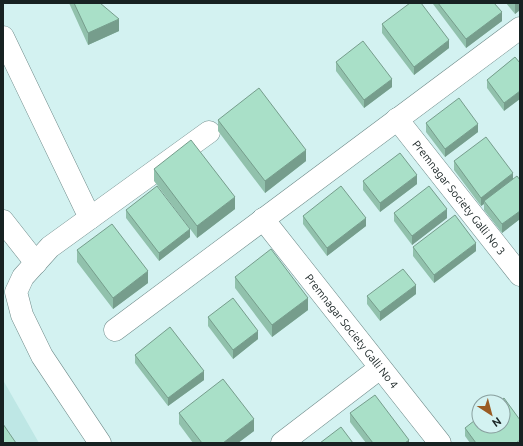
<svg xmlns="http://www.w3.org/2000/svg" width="523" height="446" font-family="Ubuntu,sans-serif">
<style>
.built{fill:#bee7e5}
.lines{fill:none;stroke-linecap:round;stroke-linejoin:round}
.street-casing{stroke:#708c8b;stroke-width:23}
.street{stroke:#fff;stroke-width:22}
.wall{fill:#91c1ac}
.shaded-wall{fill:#769d8c}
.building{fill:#a9e0c8;stroke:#769d8c}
.labels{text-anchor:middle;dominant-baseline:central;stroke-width:3.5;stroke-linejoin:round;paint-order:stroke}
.street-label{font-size:11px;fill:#172222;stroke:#d3f2f1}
</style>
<rect width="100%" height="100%" fill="#d3f2f1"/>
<path class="built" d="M3,380L39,443H3Z"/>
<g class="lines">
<defs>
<g id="street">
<path d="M3,37L90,218"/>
<path id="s1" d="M397,119L520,275"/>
<path id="s2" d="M263,219L440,443"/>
<path d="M3,221L36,263"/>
<path d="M115,330L520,28"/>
<path d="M100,443L42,356L22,315L16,292L23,277L50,247L209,132"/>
<path d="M282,443L380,368"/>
</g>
</defs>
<use href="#street" class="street-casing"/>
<use href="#street" class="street"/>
</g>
<path class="wall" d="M69,3H100L119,31L88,45Z
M433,3H494L502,21L466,48L433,4Z
M506,3H520V10L515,14Z
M382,24L449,48L414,75L382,33Z
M515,57L504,111L487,88V80Z
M336,62L392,87L364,108L336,71Z
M218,120L306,161L265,193L218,131Z
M426,123L478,132L445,157L426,132Z
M454,161L513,179L520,180V219L502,233L484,210V204L481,206L454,170Z
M154,169L235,209L197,238L154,181Z
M363,181L417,184L380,212L363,190Z
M126,210L190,237L159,261L126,218Z
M394,213L447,218L412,245L394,221Z
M303,216L366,226L327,256L303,224Z
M413,247L476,251L434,283L413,256Z
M77,250L148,283L113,309L77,262Z
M235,277L308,310L272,337L235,288Z
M416,294L380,321L367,304V296Z
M208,317L258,339L233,359L208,326Z
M135,355L204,380L168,406L135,363Z
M179,413L254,431L238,443H193L179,424Z
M350,413L409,443H366L350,422Z
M465,428L520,443H470L465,436Z"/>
<path class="shaded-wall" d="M515,3H520V10L515,14Z
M502,12V21L466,48V39Z
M119,19V31L88,45V33Z
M449,40V48L414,75V67Z
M392,79V87L364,108V100Z
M520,91V99L504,111V103Z
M478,124V132L445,157V149Z
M306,150V161L265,193V181Z
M513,173V182L484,201V204L481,206V198Z
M417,175V184L380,212V203Z
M235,197V209L197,238V226Z
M447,209V218L412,245V236Z
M520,211V219L502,233V224Z
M366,218V226L327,256V248Z
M190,229V237L159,261V253Z
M476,243V251L434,283V275Z
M148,271V283L113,309V298Z
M416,285V294L380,321V312Z
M308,298V310L272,337V325Z
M258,331V339L233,359V350Z
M204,371V380L168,406V398Z
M254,419V431L238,443H223Z
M409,440V443H405Z"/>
<path class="building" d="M74,3H100L119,19L88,33Z
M410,3H421L449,40L414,67L382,24Z
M438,3H494L502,12L466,39Z
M363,41L392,79L364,100L336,62Z
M515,57L520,63V91L504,103L487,80Z
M259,88L306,150L265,181L218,120Z
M459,98L478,124L445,149L426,123Z
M486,137L513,173L481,198L454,161Z
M191,140L235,197L197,226L154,169Z
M400,153L417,175L380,203L363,181Z
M517,176L520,180V211L502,224L484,201Z
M157,186L190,229L159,253L126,210Z
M341,186L366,218L327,248L303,216Z
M429,186L447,209L412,236L394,213Z
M455,215L476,243L434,275L413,247Z
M112,224L148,271L113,298L77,250Z
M271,249L308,298L272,325L235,277Z
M403,269L416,285L380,312L367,296Z
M233,298L258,331L233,350L208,317Z
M170,327L204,371L168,398L135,355Z
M223,379L254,419L223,443H202L179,413Z
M375,395L409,440L405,443H373L350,413Z
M504,398L520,420V440L516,443H476L465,428L479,417V426H503V402H499Z
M3,424L16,443H3Z
M341,427L353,443H320Z"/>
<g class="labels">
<g class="street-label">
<text stroke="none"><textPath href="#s1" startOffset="100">Premnagar Society Galli No 3</textPath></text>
<text stroke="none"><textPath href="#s2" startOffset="143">Premnagar Society Galli No 4</textPath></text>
</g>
</g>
<rect width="523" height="446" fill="none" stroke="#172222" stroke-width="8"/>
<g transform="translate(491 414) rotate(144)"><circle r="19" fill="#d3f2f1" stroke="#889f9e"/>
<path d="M0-3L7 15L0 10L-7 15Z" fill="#9a5b23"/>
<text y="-6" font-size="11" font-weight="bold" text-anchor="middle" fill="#172222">N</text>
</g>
</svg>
